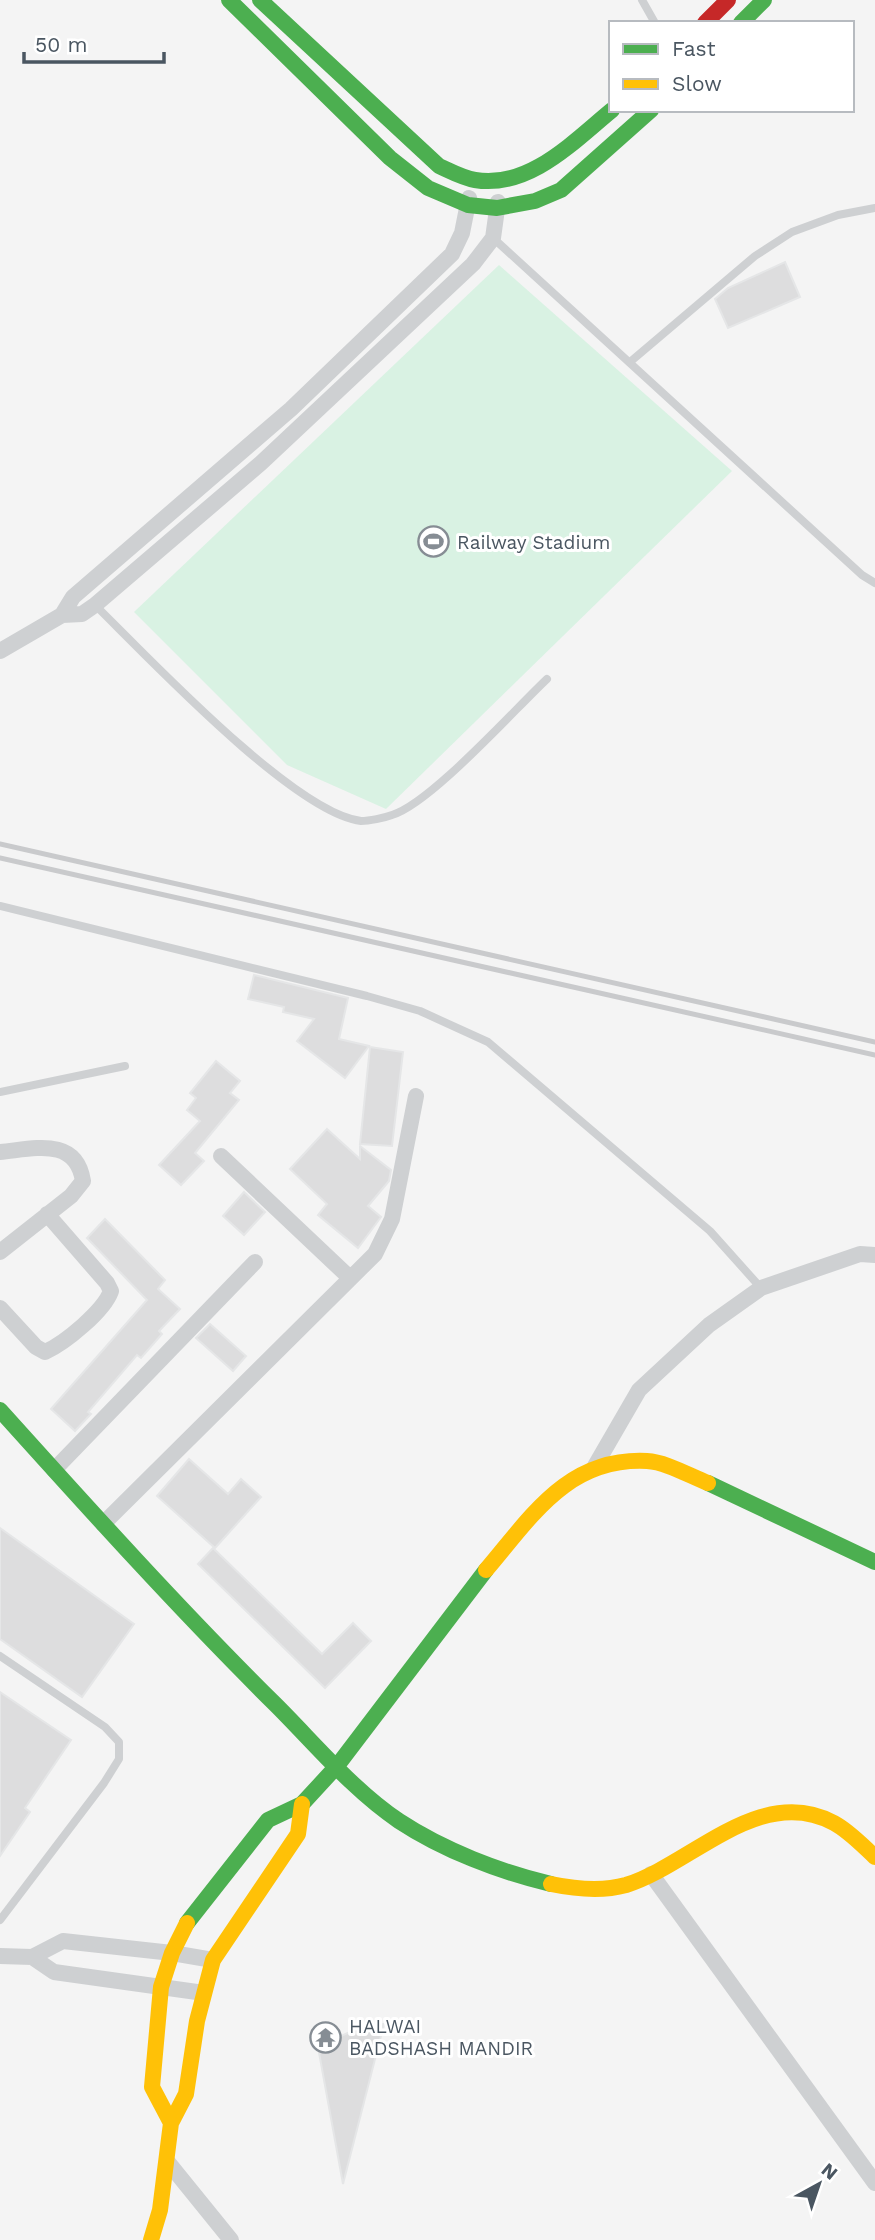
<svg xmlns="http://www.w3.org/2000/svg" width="875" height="2240" font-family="'Work Sans',sans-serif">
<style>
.green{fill:#d9f2e3}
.building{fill:#ddddde;stroke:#e5e6e7;stroke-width:2}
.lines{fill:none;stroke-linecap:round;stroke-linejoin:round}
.lane{stroke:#ced0d2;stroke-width:8}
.street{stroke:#ced0d2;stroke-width:16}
.fast{stroke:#4caf50;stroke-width:16}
.slow{stroke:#ffc107;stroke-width:16}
.jam{stroke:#c62828;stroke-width:16}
.rail{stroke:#c9cacc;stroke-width:5}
.labels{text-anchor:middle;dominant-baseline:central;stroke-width:6;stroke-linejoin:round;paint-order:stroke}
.poi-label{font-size:19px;fill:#4a5661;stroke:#fff;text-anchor:start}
</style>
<rect width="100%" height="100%" fill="#f4f4f4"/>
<path class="green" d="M499,265L732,471L386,809L287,765L134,612Z"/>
<path class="building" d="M785,262L800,297L728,328L715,299L728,288Z
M254,975L348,998L339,1039L369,1046L345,1078L297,1041L314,1019L283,1012L284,1007L248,999Z
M370,1047L403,1052L392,1146L360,1144Z
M216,1061L240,1081L230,1093L239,1100L195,1153L204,1161L181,1185L159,1165L200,1121L187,1110L196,1098L190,1093Z
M327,1129L360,1159V1146L391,1170L389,1181L368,1206L381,1217L358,1248L318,1215L327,1204L290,1169Z
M244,1192L265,1212L244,1235L223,1216Z
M105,1219L165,1280L158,1289L180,1309L159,1331L162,1334L141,1358L137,1355L88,1412L91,1414L75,1431L51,1409L147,1300L87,1238Z
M210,1324L246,1356L233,1371L196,1338Z
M189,1459L228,1494L241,1479L261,1497L215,1548L157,1496Z
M0,1528L134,1624L82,1697L0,1639Z
M213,1548L322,1654L353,1623L371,1641L325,1688L198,1564Z
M0,1692L71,1740L25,1808L30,1812L0,1856Z
M384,2024L343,2184L318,2047L356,2029Z"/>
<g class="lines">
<path class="lane" d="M642,0L655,23
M493,238L862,575L875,583
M630,362L755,256L792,232L838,215L875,208
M95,605C147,656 294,813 361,821C369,821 384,818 392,815C430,804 514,710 547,679
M0,906L367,996L420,1011L488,1042L710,1231L761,1288
M0,1092L125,1066
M0,1656L105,1727L119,1742V1759L104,1783L0,1920"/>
<path class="street" d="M62,615L82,614L95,605L261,463L473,264L493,238L498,202
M0,651L62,615L73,597L291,409L452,254L462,233L469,198
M0,1152C33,1149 76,1136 83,1181L71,1196L0,1252
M221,1156L350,1278
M0,1308L36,1347L45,1352C65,1343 104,1311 111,1291L107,1283L47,1214
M595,1466L639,1390L709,1325L761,1288L860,1254L875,1255
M54,1470L255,1262
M103,1524L375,1254L392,1219L416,1096
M651,1874L875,2183
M0,1956L32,1957L63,1941L172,1953L213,1960
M32,1957L54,1972L204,1993
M167,2161L231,2240"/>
<path class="fast" d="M229,0L390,158L428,188L468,205L497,208L535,201L561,190L651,110
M260,0L439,166C450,171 463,178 475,180C529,189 573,142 612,110
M741,23L764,0
M0,1410C90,1510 180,1610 276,1705C315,1744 353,1790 399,1821C443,1850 500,1872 551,1884
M708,1483L875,1562
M187,1923L268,1820L302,1804L337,1766L486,1570"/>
<path class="slow" d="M486,1570C532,1516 568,1457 647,1461C666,1462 690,1476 708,1483
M551,1884C575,1889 601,1892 626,1885C691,1865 760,1783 834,1823C849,1831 862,1845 875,1857
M171,2123L152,2087L161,1987L172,1953L187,1923
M151,2240L160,2210L171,2123L186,2094L197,2021L213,1960L298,1834L302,1804"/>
<path class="jam" d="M705,23L728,0"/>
<path class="rail" d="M0,844L875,1042
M0,858L875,1055"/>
</g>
<defs>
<symbol id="stadium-ring" viewBox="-11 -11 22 22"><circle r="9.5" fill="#fff" stroke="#868d94" stroke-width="1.5"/><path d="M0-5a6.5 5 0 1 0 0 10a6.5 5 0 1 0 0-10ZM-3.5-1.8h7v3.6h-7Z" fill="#868d94"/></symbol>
<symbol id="temple-ring" viewBox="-11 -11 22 22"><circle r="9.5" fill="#fff" stroke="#868d94" stroke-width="1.5"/><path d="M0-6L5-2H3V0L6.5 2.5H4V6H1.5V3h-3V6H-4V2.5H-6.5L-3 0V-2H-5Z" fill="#868d94"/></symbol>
</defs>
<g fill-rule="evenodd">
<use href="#stadium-ring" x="416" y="524" width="35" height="35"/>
<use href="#temple-ring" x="308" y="2020" width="35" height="35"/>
</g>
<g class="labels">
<g class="poi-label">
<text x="457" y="542">Railway Stadium</text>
<text x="349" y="2026">HALWAI<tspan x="349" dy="22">BADSHASH MANDIR</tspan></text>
</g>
</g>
<rect x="609" y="21" width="245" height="91" fill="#ffffff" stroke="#b7bbc0" stroke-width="2"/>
<rect x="623" y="44" width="35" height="10" fill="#4caf50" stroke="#b7bbc0" stroke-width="2"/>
<text x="672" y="56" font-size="21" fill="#4a5661">Fast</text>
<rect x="623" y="79" width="35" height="10" fill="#ffc107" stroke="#b7bbc0" stroke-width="2"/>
<text x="672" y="91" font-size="21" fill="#4a5661">Slow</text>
<g transform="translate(819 2184) rotate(40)" stroke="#ffffff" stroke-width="5" paint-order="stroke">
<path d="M0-5L12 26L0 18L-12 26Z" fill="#4a5661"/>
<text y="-10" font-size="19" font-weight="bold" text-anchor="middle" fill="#4a5661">N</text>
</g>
<path d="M24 52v10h140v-10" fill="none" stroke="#4a5661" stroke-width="3.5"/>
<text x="35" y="52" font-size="21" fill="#4a5661" stroke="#ffffff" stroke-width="5" paint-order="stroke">50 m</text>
</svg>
